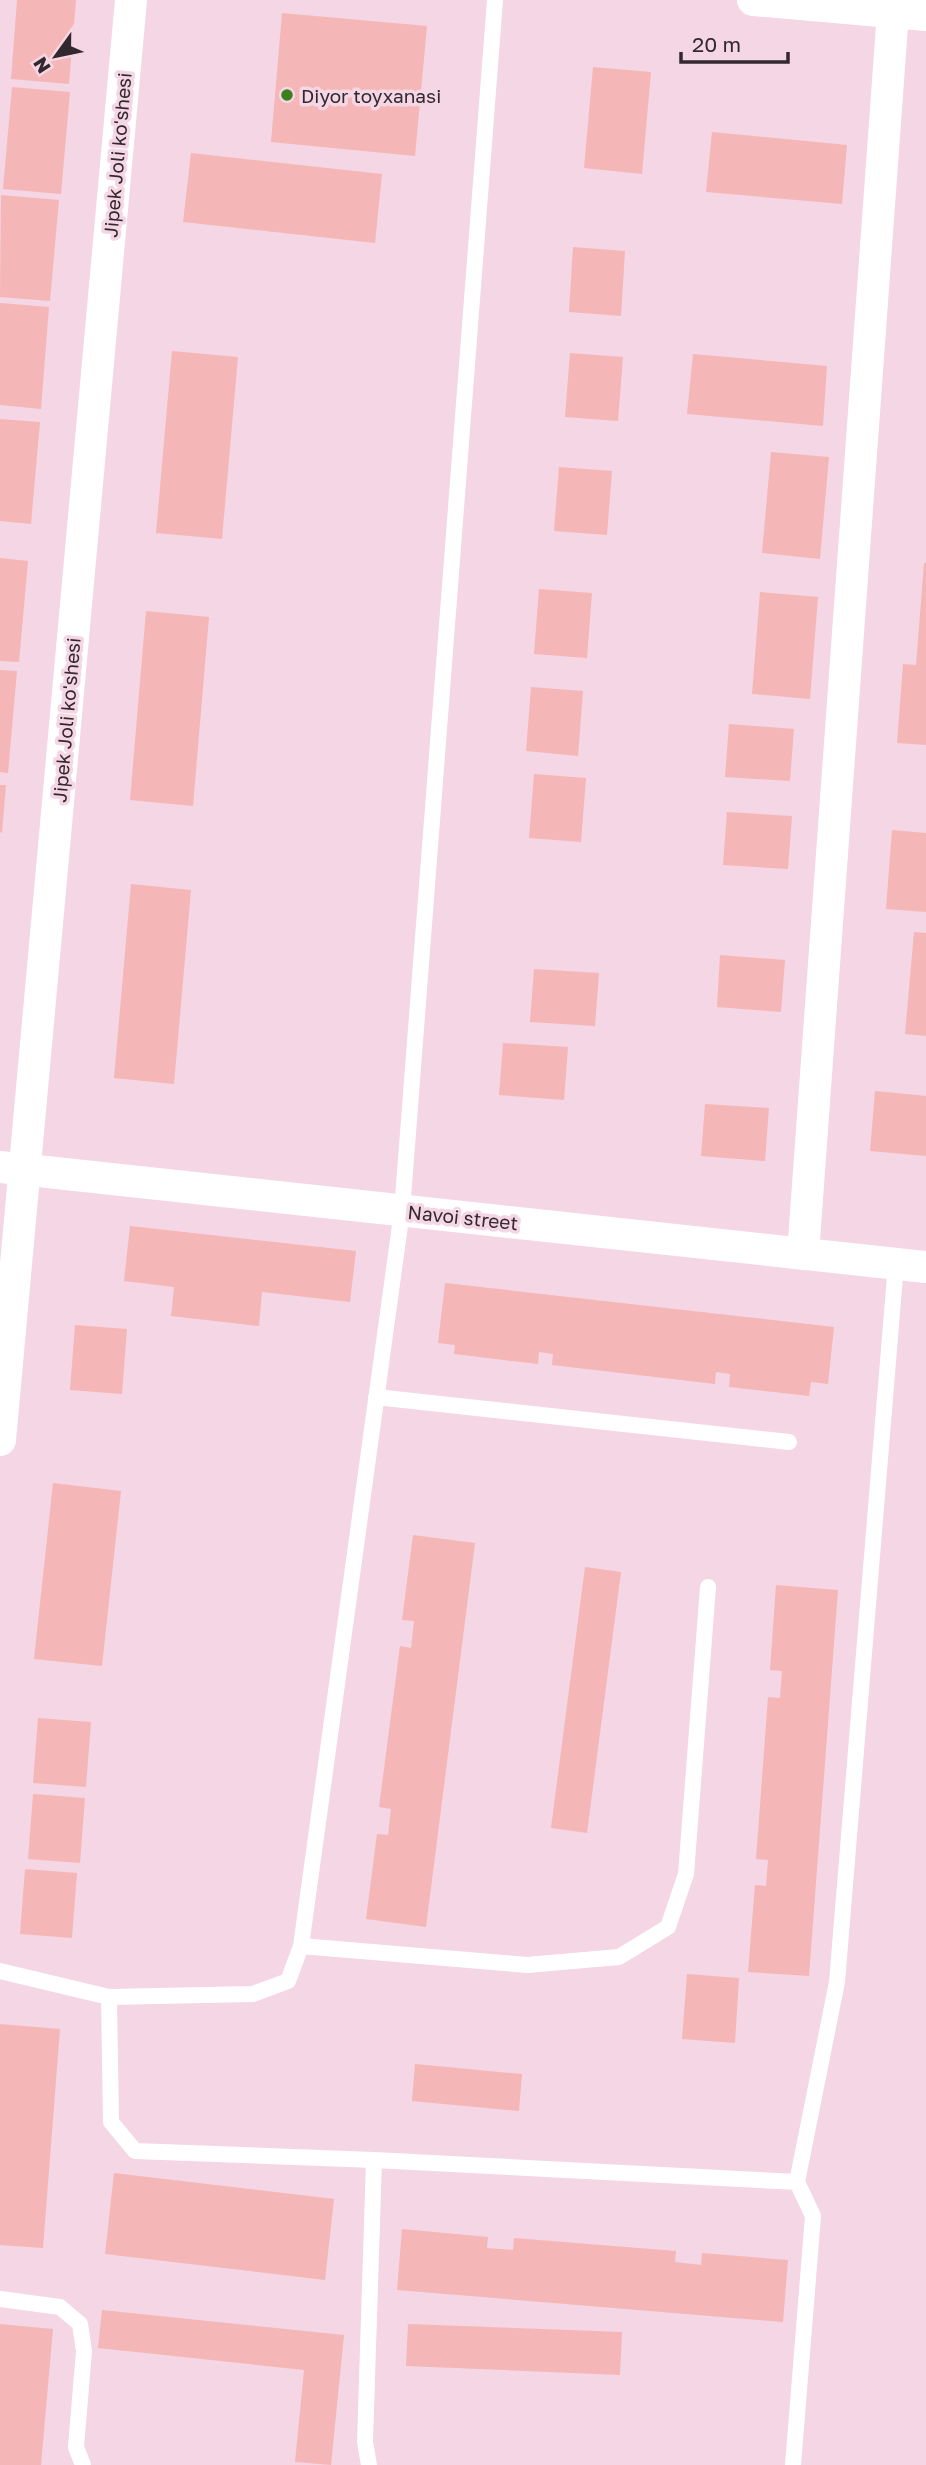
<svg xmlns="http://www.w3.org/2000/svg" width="926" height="2465" font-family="'Golos Text',sans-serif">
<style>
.building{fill:#f5b6b7}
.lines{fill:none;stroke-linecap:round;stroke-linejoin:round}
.lane{stroke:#fff;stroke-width:16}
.street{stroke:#fff;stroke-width:32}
.poi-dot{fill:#3d7e1f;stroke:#f4d6e4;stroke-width:2.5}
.labels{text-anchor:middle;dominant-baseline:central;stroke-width:7;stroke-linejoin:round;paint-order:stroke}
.poi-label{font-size:19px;fill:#33282d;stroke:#f4d6e4;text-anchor:start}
.street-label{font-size:19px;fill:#33282d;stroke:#f4d6e4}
</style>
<rect width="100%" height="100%" fill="#f4d6e4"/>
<path class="building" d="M17,0H76L69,84L11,79Z
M282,13L427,26L415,156L271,142Z
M593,67L651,72L642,174L584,168Z
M12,87L70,92L61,194L3,189Z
M712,132L847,145L842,204L706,192Z
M191,153L382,174L375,243L183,222Z
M1,195L59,200L50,301L0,297Z
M573,247L625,251L621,316L569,312Z
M0,303L49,307L41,409L0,405Z
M172,351L238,357L222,539L156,533Z
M570,353L623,357L618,421L565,417Z
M693,354L827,366L823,426L687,414Z
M0,419L40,422L31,524L0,521Z
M771,452L829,457L820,559L762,553Z
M559,467L612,471L607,535L554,531Z
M0,558L28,561L19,662L0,661Z
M924,563H926V745L897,743L903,664L916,665Z
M539,589L592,593L587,658L534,654Z
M760,592L818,597L810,699L752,694Z
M146,611L209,617L193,806L130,800Z
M0,670L17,671L8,773L0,772Z
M531,687L583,691L578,756L526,751Z
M729,724L794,729L790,781L725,777Z
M534,774L586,778L581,842L529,838Z
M0,785H6L2,833L0,832Z
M727,812L792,816L788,869L723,865Z
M892,830L926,833V912L886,909Z
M131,884L191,890L174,1084L114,1078Z
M914,932L926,933V1036L905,1034Z
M720,955L785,960L781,1012L717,1007Z
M534,969L599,973L595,1026L530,1022Z
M503,1043L568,1047L564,1100L499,1095Z
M875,1091L926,1096V1156L870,1151Z
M705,1104L769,1108L765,1161L701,1156Z
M130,1226L356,1251L350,1302L262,1292L259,1326L171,1316L174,1287L124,1281Z
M445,1283L834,1327L828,1384L811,1382L809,1396L729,1387L730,1374L716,1372L715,1384L552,1365L553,1354L539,1352L538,1364L454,1354L455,1345L438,1343Z
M75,1325L127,1329L122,1394L70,1390Z
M53,1483L121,1491L102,1666L34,1659Z
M413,1535L475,1543L426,1927L366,1919L377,1834L388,1835L391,1809L379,1807L400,1646L411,1648L414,1621L402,1620Z
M585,1567L621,1572L587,1833L551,1828Z
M776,1585L838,1590L809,1976L748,1972L755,1885L766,1886L768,1860L756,1859L768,1697L780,1698L782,1671L770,1670Z
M38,1718L91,1722L86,1787L33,1783Z
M33,1794L85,1798L80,1863L28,1859Z
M25,1869L77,1873L72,1938L20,1934Z
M687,1974L739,1978L735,2043L682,2039Z
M0,2024L60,2029L43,2248L0,2245Z
M415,2064L522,2074L519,2111L412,2101Z
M114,2173L334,2199L325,2280L105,2254Z
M402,2229L488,2237L487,2248L513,2250L514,2238L676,2251L675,2262L701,2265L702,2253L788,2260L783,2322L397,2290Z
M102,2310L344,2335L331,2465L295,2462L304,2370L98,2348Z
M0,2324L53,2329L41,2465H0Z
M408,2324L622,2332L620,2375L406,2366Z"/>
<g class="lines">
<path class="lane" d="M376,1397L789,1442
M301,1946L527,1965L619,1957L668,1927L686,1874L708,1587
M0,1971L109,1997L111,2122L135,2151L374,2160L797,2182
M109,1997L253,1994L288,1981L301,1946L402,1211L495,0
M0,2299L60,2307L80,2324L84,2351L76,2447L83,2465
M369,2465L365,2442L374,2160
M793,2465L813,2216L797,2182L837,1982L896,1264"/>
<path class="street" d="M753,0L926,15
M0,1167L926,1267
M803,1254L893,12
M0,1440L131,0"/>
</g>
<circle class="poi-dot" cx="287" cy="95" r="7"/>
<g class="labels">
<g class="poi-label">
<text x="301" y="95">Diyor toyxanasi</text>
</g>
<g class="street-label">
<text transform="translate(117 155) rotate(-85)">Jipek Joli ko'shesi</text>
<text transform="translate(66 720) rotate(-85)">Jipek Joli ko'shesi</text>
<text transform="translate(463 1217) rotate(6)">Navoi street</text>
</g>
</g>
<g transform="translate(56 56) rotate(237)" stroke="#f4d6e4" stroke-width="5" paint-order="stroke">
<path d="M0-5L12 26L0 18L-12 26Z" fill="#33282d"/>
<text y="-10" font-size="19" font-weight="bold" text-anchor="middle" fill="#33282d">N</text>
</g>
<path d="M681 52v10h107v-10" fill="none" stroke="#33282d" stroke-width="3.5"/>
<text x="692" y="52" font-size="21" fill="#33282d" stroke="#f4d6e4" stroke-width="5" paint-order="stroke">20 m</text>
</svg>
